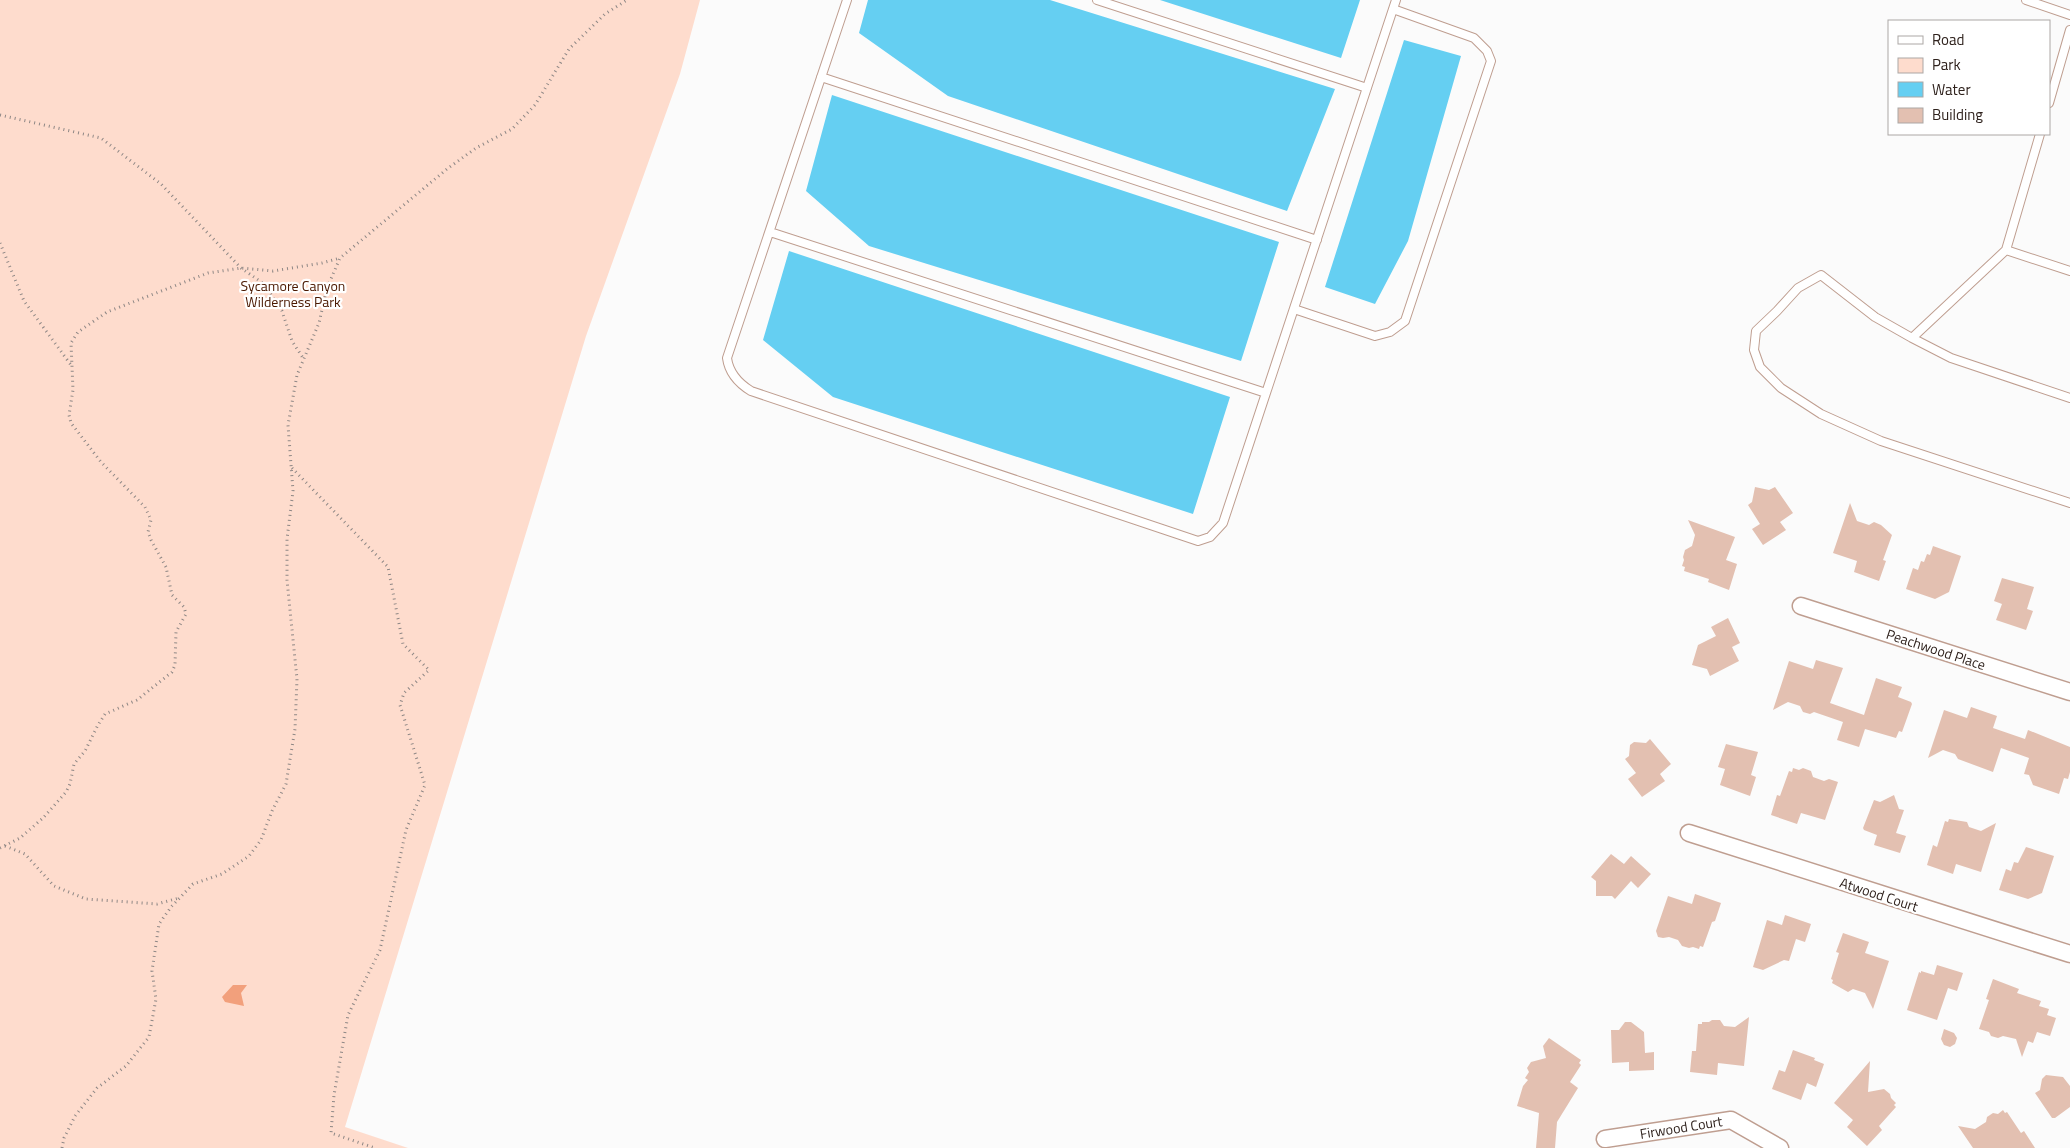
<svg xmlns="http://www.w3.org/2000/svg" width="2070" height="1148" font-family="'Titillium Web',sans-serif">
<style>
.green{fill:#fedccd}
.forest{fill:#f2a07c}
.water{fill:#65cff2}
.building{fill:#e3c0b1}
.lines{fill:none;stroke-linecap:round;stroke-linejoin:round}
.service-casing{stroke:#bf9e90;stroke-width:10}
.minor-casing{stroke:#bf9e90;stroke-width:19}
.path{stroke:#8e8785;stroke-width:3;stroke-dasharray:1 4;stroke-linecap:butt}
.service{stroke:#fff;stroke-width:8}
.minor{stroke:#fff;stroke-width:16}
.labels{text-anchor:middle;dominant-baseline:central;stroke-width:4.5;stroke-linejoin:round;paint-order:stroke}
.park-label{font-size:14px;fill:#4a1800;stroke:#fff}
.street-label{font-size:14px;fill:#2f221d;stroke:#fff}
</style>
<rect width="100%" height="100%" fill="#fbfbfb"/>
<path class="green" d="M0,0H700L680,74L586,336L345,1127L408,1148H0Z"/>
<path class="forest" d="M233,985H247L241,993L244,1006L225,1002L222,997Z"/>
<path class="water" d="M868,0H1050L1335,89L1287,211L948,96L859,33Z
M1160,0H1360L1341,58Z
M1404,40L1461,56L1408,241L1375,304L1325,287Z
M832,95L1279,242L1241,361L869,246L806,191Z
M789,251L1230,397L1193,514L833,397L763,340Z"/>
<path class="building" d="M1755,487L1769,490L1775,487L1793,513L1780,522L1786,530L1763,545L1752,529L1760,524L1748,505L1752,502Z
M1850,503L1857,521L1869,525L1874,522L1881,525L1892,535L1883,560L1886,561L1879,581L1854,572L1857,561L1833,553Z
M1688,520L1735,537L1726,560L1737,564L1729,590L1708,582L1709,579L1684,571L1685,567L1682,566L1684,560L1683,557L1685,550L1692,546L1695,535Z
M1933,546L1961,556L1949,592L1935,599L1906,589L1913,568L1918,570L1921,561L1924,562L1927,554L1930,555Z
M2002,578L2034,587L2027,609L2033,611L2026,630L1996,620L2002,604L1994,601Z
M1728,618L1740,643L1732,647L1739,661L1710,676L1707,669L1692,665L1698,645L1716,636L1711,627Z
M1816,660L1843,668L1830,703L1864,715L1876,678L1902,687L1898,697L1911,702L1912,704L1902,732L1899,731L1896,738L1865,729L1859,747L1837,740L1843,722L1814,712L1810,714L1803,712L1800,706L1788,702L1773,710L1789,661L1813,669Z
M1971,707L1997,716L1993,728L2025,739L2028,730L2070,747V772L2068,779L2064,778L2059,794L2033,785L2029,775L2024,774L2029,758L2001,748L1993,772L1958,759L1955,754L1943,750L1928,758L1944,710L1967,718Z
M1650,739L1671,764L1660,774L1665,781L1642,797L1628,779L1636,773L1625,759L1629,756L1630,745L1634,742L1646,743Z
M1726,744L1758,752L1751,775L1756,777L1750,796L1720,785L1725,769L1718,767Z
M1793,768L1799,770L1803,768L1811,771L1813,777L1824,781L1829,779L1838,782L1825,820L1801,813L1797,824L1771,815L1777,795L1780,796L1789,771L1792,772Z
M1894,795L1899,809L1904,810L1896,833L1906,836L1900,853L1874,845L1877,835L1864,830L1863,828L1874,800L1880,802Z
M1949,819L1967,822L1969,827L1981,831L1996,823L1981,872L1956,864L1953,874L1927,865L1933,845L1937,847L1945,821L1948,822Z
M2026,847L2054,856L2042,893L2028,899L1999,890L2006,869L2011,871L2014,862L2018,863Z
M1611,854L1624,864L1631,856L1651,874L1638,888L1631,881L1615,899L1612,896H1596V881L1591,877Z
M1695,894L1721,903L1715,921L1712,922L1703,947L1700,946L1699,949L1693,947L1689,948L1682,946L1678,940L1669,937L1663,938L1658,937L1656,931L1668,896L1692,904Z
M1785,915L1811,924L1805,942L1796,939L1789,961L1784,960L1763,970L1753,967L1767,920L1782,925Z
M1843,933L1869,942L1865,953L1889,961L1873,1009L1865,993L1853,989L1848,992L1832,983L1833,980L1831,979L1839,953L1836,952Z
M1937,965L1963,973L1957,991L1948,988L1937,1020L1907,1010L1919,972L1921,973V971L1934,975Z
M1993,979L2019,989L2017,993L2041,1001L2039,1006L2049,1009L2047,1015L2056,1018L2050,1036L2037,1032L2033,1043L2028,1041L2022,1057L2016,1039L2003,1036L1998,1038L1991,1036L1989,1032L1979,1029L1989,1000L1986,999Z
M1749,1017L1744,1066L1718,1063L1717,1075L1690,1072L1692,1051H1696L1698,1024H1702V1022H1709L1712,1020H1720L1724,1026L1735,1027Z
M1625,1022H1631L1644,1032L1645,1053L1654,1052V1070L1629,1071V1062L1612,1063L1611,1030H1619Z
M1944,1029L1954,1033L1957,1038L1955,1044L1950,1047L1944,1045L1941,1039Z
M1549,1038L1581,1060L1579,1063L1581,1065L1570,1082L1578,1088L1557,1122L1555,1148H1536L1539,1113L1517,1106L1523,1086L1528,1080L1525,1078L1529,1072L1527,1068L1531,1062L1546,1058L1543,1046Z
M1793,1050L1815,1058L1814,1060L1824,1064L1816,1087L1807,1083L1801,1100L1772,1089L1779,1070L1785,1072Z
M1870,1061L1868,1092L1884,1089L1890,1094L1891,1098L1896,1103L1894,1105L1896,1107L1879,1126L1882,1130L1867,1146L1847,1127L1853,1120L1834,1103Z
M2046,1075L2063,1077L2070,1086V1107L2055,1118H2052L2035,1093L2040,1090L2042,1079Z
M2003,1110L2005,1113L2007,1112L2021,1133L2024,1131L2035,1148H1973L1958,1126L1975,1129L1986,1122L1987,1117L1993,1113L1998,1114Z"/>
<g class="lines">
<defs>
<path id="service" d="M847,0L727,358C729,373 738,383 751,391L1198,541L1210,537L1223,523L1396,0
M1097,0L1367,88
M2026,0L2070,15
M821,77L1317,240
M2049,103L2070,30
M2040,134L2006,250L2070,271
M770,232L1266,393
M2006,250L1912,338L1951,358L2070,398
M1294,309L1375,336L1390,332L1405,321L1491,61L1487,51L1474,38L1393,9
M1912,338L1875,317L1821,275L1798,288L1777,311L1756,331L1754,350L1760,367L1781,388L1821,414L1881,441L2070,503"/>
<path id="minor" d="M1801,606L2070,692
M1689,833L2070,954
M1605,1139L1731,1120L1780,1148"/>
</defs>
<use href="#service" class="service-casing"/>
<use href="#minor" class="minor-casing"/>
<path class="path" d="M0,115L101,138L161,184L241,268L264,284L282,311L292,341L303,358
M0,243L24,301L71,365
M292,468L388,567L403,644L429,670L404,693L400,705L425,785L406,830L380,950L348,1015L334,1095L331,1133L375,1148
M5,846L25,854L54,886L86,899L157,904L179,898
M0,848L20,838L43,818L66,792L70,784L74,764L85,751L98,725L105,714L137,700L172,672L175,665L176,632L186,614L184,607L172,595L166,567L151,540L148,532L151,520L145,507L101,462L71,423L69,415L73,390L71,343L78,332L107,312L208,273L241,268L273,271L322,263L340,258
M62,1148L64,1138L75,1116L97,1088L126,1066L149,1037L156,999L152,971L159,924L171,907L193,884L222,874L249,856L261,840L272,811L286,784L295,729L297,679L287,580V539L293,491L288,425L297,375L319,323L327,288L340,258L447,169L476,148L512,129L535,105L569,49L605,14L627,0"/>
<use href="#service" class="service"/>
<use href="#minor" class="minor"/>
</g>
<g class="labels">
<g class="park-label">
<text x="293" y="285">Sycamore Canyon<tspan x="293" dy="16">Wilderness Park</tspan></text>
</g>
<g class="street-label">
<text transform="translate(1936 649) rotate(18)">Peachwood Place</text>
<text transform="translate(1879 894) rotate(18)">Atwood Court</text>
<text transform="translate(1681 1127) rotate(-9)">Firwood Court</text>
</g>
</g>
<rect x="1888" y="20" width="162" height="115" fill="#ffffff" stroke="#aca7a5"/>
<rect x="1898" y="36" width="25" height="8" fill="#ffffff" stroke="#aca7a5"/>
<text x="1932" y="45" font-size="15" fill="#2f221d">Road</text>
<rect x="1898" y="58" width="25" height="15" fill="#fedccd" stroke="#aca7a5"/>
<text x="1932" y="70" font-size="15" fill="#2f221d">Park</text>
<rect x="1898" y="82" width="25" height="15" fill="#65cff2" stroke="#aca7a5"/>
<text x="1932" y="95" font-size="15" fill="#2f221d">Water</text>
<rect x="1898" y="108" width="25" height="15" fill="#e3c0b1" stroke="#aca7a5"/>
<text x="1932" y="120" font-size="15" fill="#2f221d">Building</text>
</svg>
